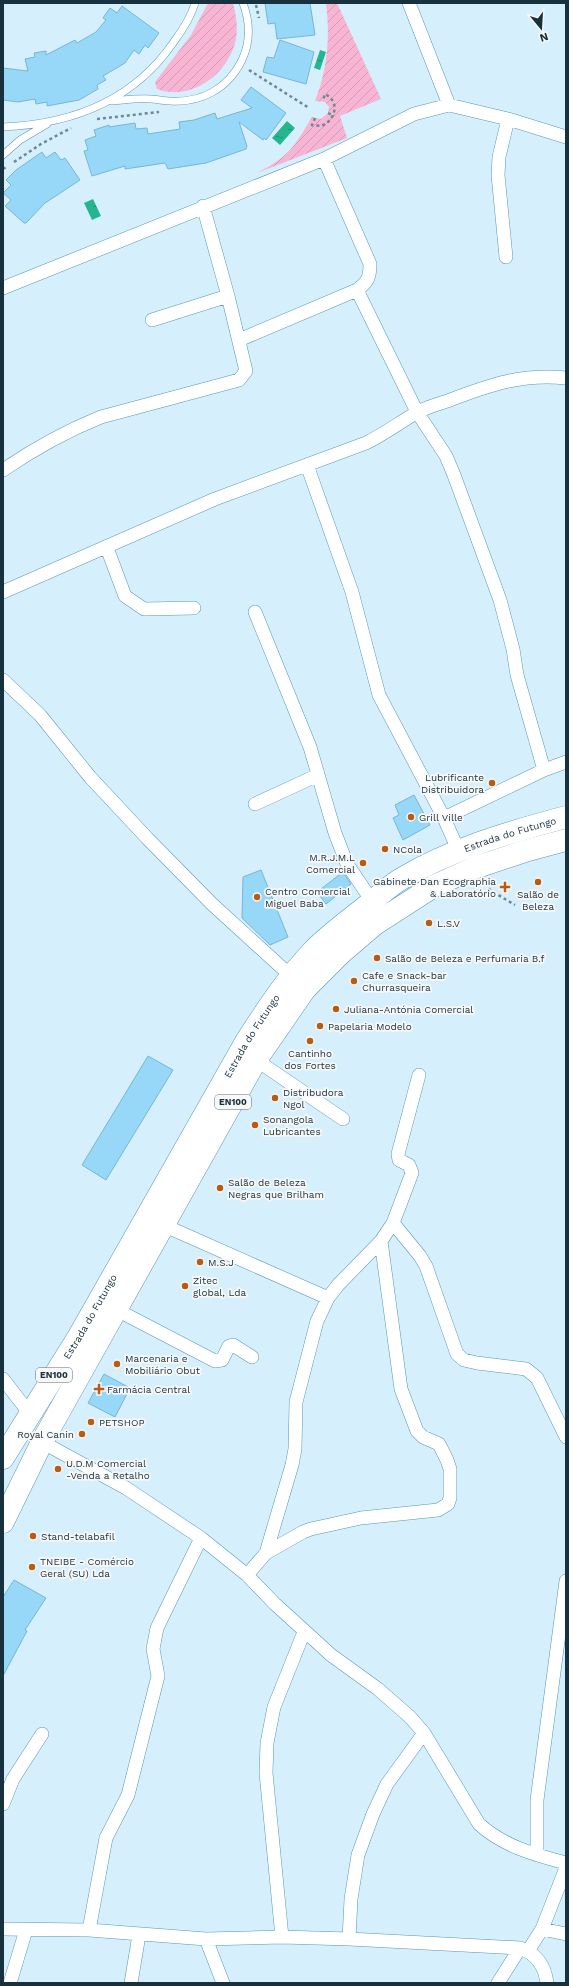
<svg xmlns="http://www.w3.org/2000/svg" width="569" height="1986" font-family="'Work Sans',sans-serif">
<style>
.garden{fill:url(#garden-furrows)}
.water{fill:url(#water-ripples)}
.building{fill:#97d7f7;stroke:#77b6d5}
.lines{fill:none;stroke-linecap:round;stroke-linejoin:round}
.service-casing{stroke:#5897b5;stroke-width:8}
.minor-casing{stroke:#5897b5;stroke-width:14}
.trunk-casing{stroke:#5897b5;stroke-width:23}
.path{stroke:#6e8895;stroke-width:2.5;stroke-dasharray:3 3;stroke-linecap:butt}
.service{stroke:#fff;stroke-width:7}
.minor{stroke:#fff;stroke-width:13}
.trunk{stroke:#fff;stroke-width:22}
.poi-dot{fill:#ba5b12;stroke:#f8f8f8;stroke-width:1.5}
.labels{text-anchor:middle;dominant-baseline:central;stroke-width:3.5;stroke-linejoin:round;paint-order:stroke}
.shield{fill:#f8f8f8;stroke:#5a6d76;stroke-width:1}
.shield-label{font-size:9px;font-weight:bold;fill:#17313e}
.poi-label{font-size:10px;fill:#17313e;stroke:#f8f8f8;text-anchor:start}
.street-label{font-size:10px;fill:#17313e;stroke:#f8f8f8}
</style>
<defs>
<pattern id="garden-furrows" width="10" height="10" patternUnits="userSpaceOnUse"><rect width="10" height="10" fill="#f7b5d3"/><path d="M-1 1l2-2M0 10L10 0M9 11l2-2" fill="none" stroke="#d39cb6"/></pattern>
<pattern id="water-ripples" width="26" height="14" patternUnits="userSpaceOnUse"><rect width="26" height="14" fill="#25b691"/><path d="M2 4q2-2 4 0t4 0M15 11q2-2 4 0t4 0" fill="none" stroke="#1f9578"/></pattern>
</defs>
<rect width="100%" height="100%" fill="#d6effc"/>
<path class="garden" d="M208,3H233C236,15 238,27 236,39C229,73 192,102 157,89L155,82L191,35Z
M326,3H337L381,99L340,116L347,138L257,173C291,155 293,148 312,117L321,119L328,113L329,107L325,102L315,101C328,68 330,37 326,3Z"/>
<path class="water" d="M320,50L326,52L320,70L314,68Z
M287,121L295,128L280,145L272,138Z
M93,199L101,216L92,220L84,203Z"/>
<path class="building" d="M265,3H310L315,35L277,39L275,23L268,24Z
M122,6L159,33L148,48L145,45L139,54L134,50L125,63L103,76L106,80L97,85L98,89L79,100L47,106V102L36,104L35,99L18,102L3,100V68L28,71L25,59L35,57L34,53L46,51V55L75,40L77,43L96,32L106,20L103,18L110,8L117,13Z
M280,40L314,52L306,84L263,72L267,57L274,58Z
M251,87L286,113L266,140L264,138L263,140L239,122L247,146L246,149L206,163L168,169L165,163L125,169V166L92,176L84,151L88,150L85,140L96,136L94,130L109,125V127L135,123L136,129L147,128L148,134L180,129L179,122L194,120L215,113L217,119L252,108L241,100Z
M42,152L46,158L55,152L61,160L65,158L80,180L45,203L26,223H24L5,206L11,200L3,193L11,185L6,180L16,170Z
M414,795L430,825L403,840L393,818L399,815L395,805Z
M261,870L288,937L270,945L242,918L243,877Z
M343,872L351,884L326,904L317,892Z
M148,1056L173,1070L106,1180L82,1165Z
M104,1374L130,1388L115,1417L88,1403Z
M14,1580L46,1598L25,1630L27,1631L3,1676V1597Z"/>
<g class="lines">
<defs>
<path id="service" d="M111,101C124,100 138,98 151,99C157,99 163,101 170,101C201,103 228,89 242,60C251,41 250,22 243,3
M3,127C72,124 133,101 173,43C182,31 191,17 195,3
M3,155L20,140L47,124"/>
<path id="minor" d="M409,3L449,105
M506,257L498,175L499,157L508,119
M3,288L324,159L414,114L449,105L508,119L566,137
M357,290L417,412L446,456L454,475L500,600L513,649L517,675L544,770
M152,320L228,296
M239,340L357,290C368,282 370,277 370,264L324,159
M307,465L352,592L379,695L444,818L459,852
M3,470C34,449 66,431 101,417L239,380L246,371L228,296L203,206
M107,548L125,596L144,609L194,608
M3,592L215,499L366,443C384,434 399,423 416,413C426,407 439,404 450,400C489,385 524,373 566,378
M255,612L310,747L335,833L347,864L372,901
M3,680L40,715L90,777L147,838L212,904L292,977
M255,804L318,775
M444,818L544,770L566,762
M256,1060L343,1119
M393,1223L420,1256L426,1266L457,1354L464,1360L477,1363L526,1369L537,1378L566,1437
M163,1225L328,1298
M117,1310L215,1361L222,1360L229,1346L233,1345L252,1357
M3,1379L30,1414
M42,1442L126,1488L201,1538L247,1575L275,1604L331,1655L378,1689L410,1717L424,1733L479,1824C503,1846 535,1855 566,1863
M266,1553L303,1532L311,1529L361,1518L438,1510L448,1504L450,1498V1469L447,1460L439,1444L423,1437L417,1431L401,1389L381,1241
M247,1575L266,1553L292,1465L295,1449L296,1402L317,1321L328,1298L338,1285L381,1241L393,1223L412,1173L409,1165L399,1160L398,1154L419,1075
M3,1804L13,1779L42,1734
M537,1855V1800L566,1581
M3,1929L89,1930L206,1939L282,1937L349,1939L520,1948C537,1954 545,1966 547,1983
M542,1929L566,1934
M89,1930L106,1838L128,1795L158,1676L153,1649L157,1628L201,1538
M282,1937L266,1773L267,1743L274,1707L304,1632
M206,1939L223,1983
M349,1939L351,1899L358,1855L373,1814L387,1784L424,1733
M528,1951L542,1929L566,1868
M10,1983L26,1930
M131,1983L139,1935
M498,1983L520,1948"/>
<g id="trunk">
<path id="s1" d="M3,1458L79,1336L247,1040C267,1009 288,977 314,950C329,935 346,922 363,909C375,899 388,887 401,879C451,849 510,832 566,817"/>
<path d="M3,1522L42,1442L256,1060L305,989L340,954L375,924L434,886L474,868L525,851L566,840"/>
</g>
</defs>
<use href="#service" class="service-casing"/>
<use href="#minor" class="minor-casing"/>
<use href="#trunk" class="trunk-casing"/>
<path class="path" d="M256,5L259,18
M249,70L309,108
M328,113L334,116
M315,118L312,125L321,126C335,121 341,102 325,94L323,100
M97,119L159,112
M14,162L41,144L71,128
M3,169L8,166
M486,883L490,890L515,905"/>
<use href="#service" class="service"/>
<use href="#minor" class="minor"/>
<use href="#trunk" class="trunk"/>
</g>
<g class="poi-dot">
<circle cx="492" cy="783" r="4"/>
<circle cx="411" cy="817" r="4"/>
<circle cx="385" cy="849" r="4"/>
<circle cx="363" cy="863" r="4"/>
<circle cx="538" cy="882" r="4"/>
<path d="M503 881h4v4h4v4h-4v4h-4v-4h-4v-4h4z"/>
<circle cx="257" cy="897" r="4"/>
<circle cx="429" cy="923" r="4"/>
<circle cx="377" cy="958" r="4"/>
<circle cx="354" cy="981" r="4"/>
<circle cx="336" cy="1009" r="4"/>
<circle cx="320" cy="1026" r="4"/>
<circle cx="310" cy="1041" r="4"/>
<circle cx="275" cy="1098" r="4"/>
<circle cx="255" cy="1125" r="4"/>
<circle cx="220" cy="1188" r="4"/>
<circle cx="200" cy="1262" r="4"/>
<circle cx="185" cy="1286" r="4"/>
<circle cx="117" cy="1364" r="4"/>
<path d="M97 1383h4v4h4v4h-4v4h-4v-4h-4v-4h4z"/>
<circle cx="91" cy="1422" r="4"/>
<circle cx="82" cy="1434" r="4"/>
<circle cx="58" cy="1469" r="4"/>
<circle cx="33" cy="1536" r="4"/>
<circle cx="32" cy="1567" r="4"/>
</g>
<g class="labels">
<g class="shield">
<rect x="215" y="1095" width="36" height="14" rx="3"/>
<rect x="36" y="1368" width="36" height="14" rx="3"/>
</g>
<g class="shield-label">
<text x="233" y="1102">EN100</text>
<text x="54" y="1375">EN100</text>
</g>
<g class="poi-label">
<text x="484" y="777" text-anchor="end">Lubrificante<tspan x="484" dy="12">Distribuidora</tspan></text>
<text x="419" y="817">Grill Ville</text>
<text x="393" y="849">NCola</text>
<text x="355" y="857" text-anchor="end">M.R.J.M.L<tspan x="355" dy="12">Comercial</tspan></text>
<text x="496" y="881" text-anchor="end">Gabinete Dan Ecographia<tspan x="496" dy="12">&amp; Laboratório</tspan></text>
<text x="265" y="891">Centro Comercial<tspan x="265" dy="12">Miguel Baba</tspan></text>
<text x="538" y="894" text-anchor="middle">Salão de<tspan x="538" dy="12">Beleza</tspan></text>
<text x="437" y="923">L.S.V</text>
<text x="385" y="958">Salão de Beleza e Perfumaria B.f</text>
<text x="362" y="975">Cafe e Snack-bar<tspan x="362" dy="12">Churrasqueira</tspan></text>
<text x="344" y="1009">Juliana-Antónia Comercial</text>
<text x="328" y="1026">Papelaria Modelo</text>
<text x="310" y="1053" text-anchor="middle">Cantinho<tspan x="310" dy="12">dos Fortes</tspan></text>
<text x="283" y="1092">Distribudora<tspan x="283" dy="12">Ngol</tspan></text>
<text x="263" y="1119">Sonangola<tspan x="263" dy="12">Lubricantes</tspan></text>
<text x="228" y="1182">Salão de Beleza<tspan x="228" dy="12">Negras que Brilham</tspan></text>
<text x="208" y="1262">M.S.J</text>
<text x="193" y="1280">Zitec<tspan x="193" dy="12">global, Lda</tspan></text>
<text x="125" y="1358">Marcenaria e<tspan x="125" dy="12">Mobiliário Obut</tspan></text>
<text x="107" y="1389">Farmácia Central</text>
<text x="99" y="1422">PETSHOP</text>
<text x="74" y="1434" text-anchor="end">Royal Canin</text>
<text x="66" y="1463">U.D.M Comercial<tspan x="66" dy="12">-Venda a Retalho</tspan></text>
<text x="41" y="1536">Stand-telabafil</text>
<text x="40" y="1561">TNEIBE - Comércio<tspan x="40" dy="12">Geral (SU) Lda</tspan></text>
</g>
<g class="street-label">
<text stroke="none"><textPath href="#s1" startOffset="827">Estrada do Futungo</textPath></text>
<text stroke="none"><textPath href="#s1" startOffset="490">Estrada do Futungo</textPath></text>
<text stroke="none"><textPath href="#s1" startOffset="166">Estrada do Futungo</textPath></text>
</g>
</g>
<rect width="569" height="1986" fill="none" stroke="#17313e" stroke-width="8"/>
<g transform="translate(541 28) rotate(162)" stroke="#f8f8f8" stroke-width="3" paint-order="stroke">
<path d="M0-3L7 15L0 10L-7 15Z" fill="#17313e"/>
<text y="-6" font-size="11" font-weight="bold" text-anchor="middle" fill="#17313e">N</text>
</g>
</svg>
